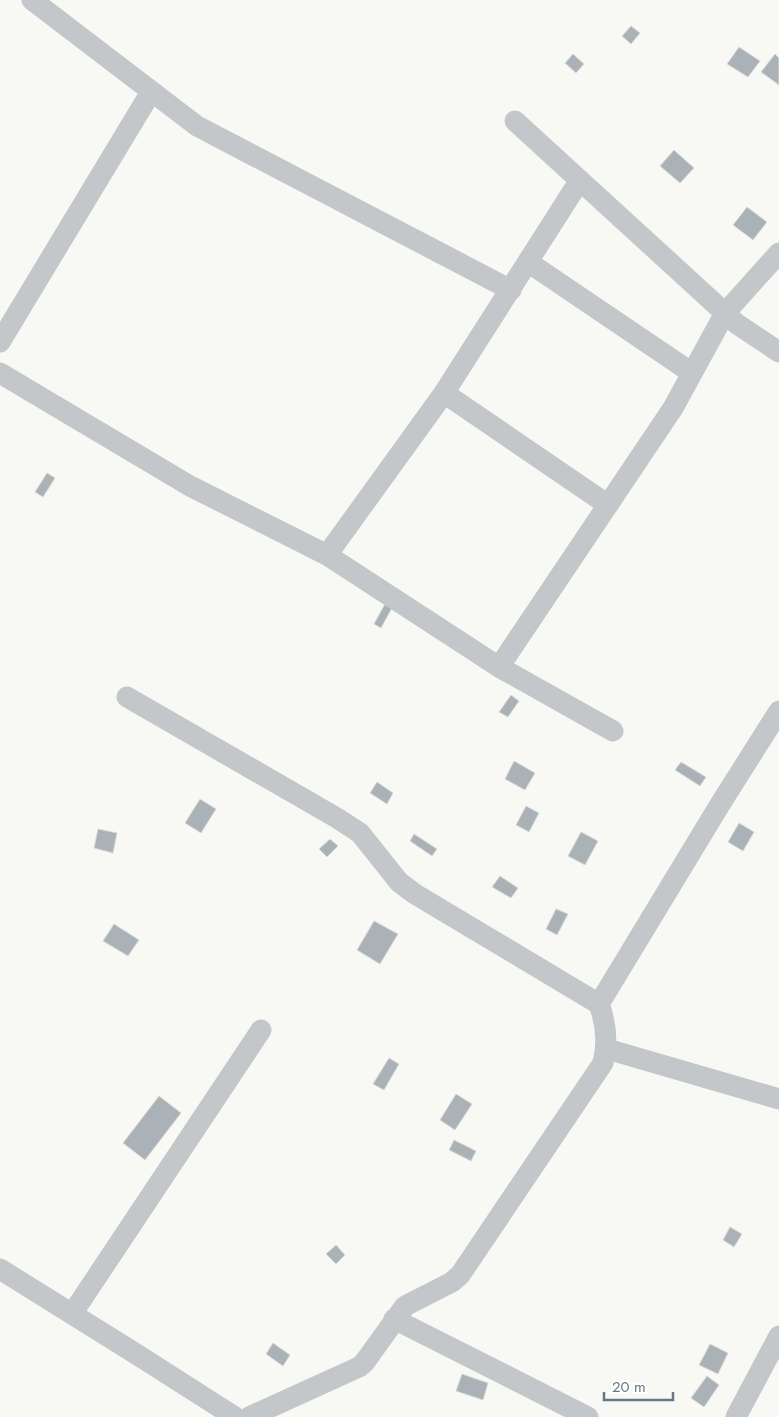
<svg xmlns="http://www.w3.org/2000/svg" width="779" height="1417" font-family="Jost,sans-serif">
<style>
.building{fill:#aab2b7;stroke:#d9dad7}
.lines{fill:none;stroke-linecap:round;stroke-linejoin:round}
.minor{stroke:#c3c7ca;stroke-width:21}
</style>
<rect width="100%" height="100%" fill="#f8f8f5"/>
<path class="building" d="M631,26L640,33L631,44L622,36Z
M739,47L760,61L748,77L727,64Z
M573,54L584,64L576,73L565,63Z
M775,54L779,58V85L761,72Z
M674,150L694,168L680,183L660,166Z
M747,207L767,222L753,240L733,225Z
M47,473L55,478L43,497L35,492Z
M386,602L393,606L381,628L374,624Z
M511,695L519,701L508,717L499,712Z
M514,761L535,773L525,790L505,779Z
M681,762L706,777L700,786L675,770Z
M377,782L393,793L387,804L370,793Z
M200,799L216,809L201,833L185,823Z
M526,806L539,813L529,832L516,825Z
M739,823L754,832L743,851L728,842Z
M98,829L117,833L113,853L94,848Z
M581,832L598,841L585,865L568,856Z
M414,834L437,849L432,856L410,841Z
M330,839L338,846L327,857L319,849Z
M500,876L518,888L511,898L492,887Z
M556,909L568,914L557,935L546,929Z
M374,921L398,934L380,964L357,950Z
M114,924L139,940L128,956L103,941Z
M389,1058L399,1064L384,1090L373,1084Z
M456,1094L472,1104L455,1130L440,1120Z
M159,1096L181,1113L145,1160L123,1143Z
M454,1140L476,1151L471,1161L449,1150Z
M730,1227L742,1234L734,1247L723,1240Z
M336,1245L345,1255L336,1264L326,1254Z
M273,1343L290,1355L283,1366L266,1354Z
M710,1344L728,1353L718,1374L699,1365Z
M462,1374L488,1383L483,1400L456,1391Z
M707,1376L719,1385L704,1407L691,1398Z"/>
<g class="lines">
<path class="minor" d="M32,0L197,126L511,290
M515,121L737,324L779,352
M528,262L692,373
M0,342L151,92
M0,373L190,486L327,555L499,667L613,731
M444,393L608,505
M327,555L444,393L580,180
M499,667L673,408L725,313L779,253
M127,697L337,818L360,833L399,882L415,894L599,1004
M607,1049L779,1099
M0,1269L133,1352L235,1417
M72,1314L261,1030
M394,1319L588,1417
M249,1417L359,1367L364,1363L405,1306L452,1282L460,1275L603,1063C608,1043 606,1023 599,1004L719,806L779,711
M736,1417L779,1336"/>
</g>
<path d="M604 1392v8h69v-8" fill="none" stroke="#687785" stroke-width="2.5"/>
<text x="612" y="1392" font-size="15" fill="#687785" stroke="#ffffff" stroke-width="4" paint-order="stroke">20 m</text>
</svg>
